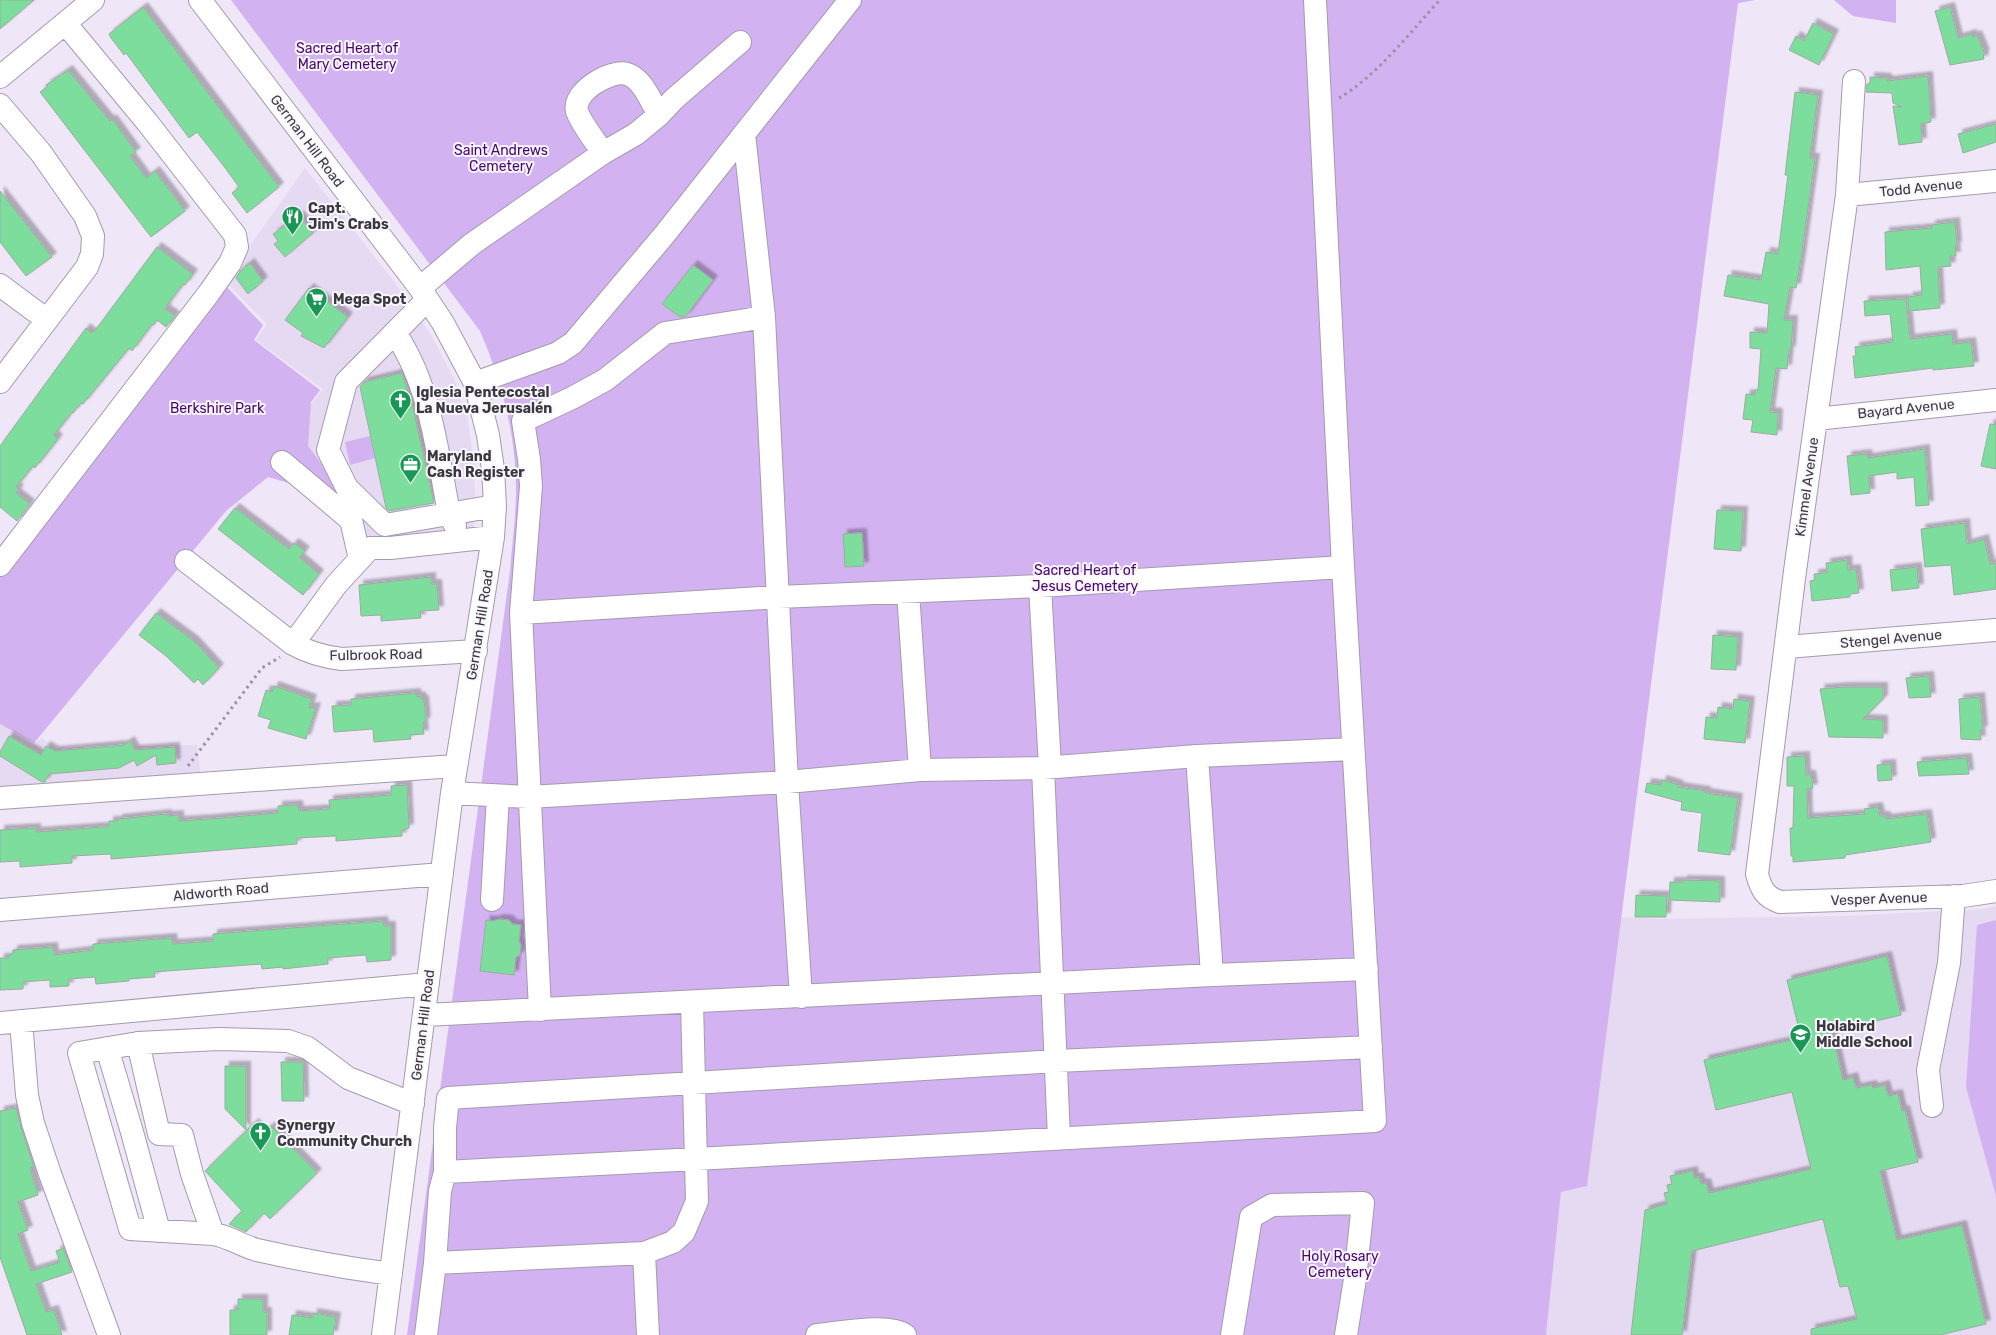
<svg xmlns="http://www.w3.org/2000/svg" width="1996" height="1335" font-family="Rubik,sans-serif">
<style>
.built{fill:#e6d9f2}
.green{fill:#d3b2f1}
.building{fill:#7ddd9d;stroke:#9baca0;filter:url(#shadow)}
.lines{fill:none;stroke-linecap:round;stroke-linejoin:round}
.minor-casing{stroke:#a49bac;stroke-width:24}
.path{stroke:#9993a0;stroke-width:3;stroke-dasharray:2.5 4;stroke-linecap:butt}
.minor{stroke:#fff;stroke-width:22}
.labels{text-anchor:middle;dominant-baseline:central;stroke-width:4;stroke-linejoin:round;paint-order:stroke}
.park-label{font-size:14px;fill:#4a046f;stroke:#f9f6fd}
.street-label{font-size:14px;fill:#3b383f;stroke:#f9f6fd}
.poi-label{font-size:14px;font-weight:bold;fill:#3b383f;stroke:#f9f6fd;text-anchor:start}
</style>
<defs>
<filter id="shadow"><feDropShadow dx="4.5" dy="-4.5" stdDeviation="1" flood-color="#0004"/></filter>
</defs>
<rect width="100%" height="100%" fill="#efe6f8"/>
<path class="built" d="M305,168L395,283L430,333L454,379L468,422L472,449L476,505L473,537L362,544L285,438L323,389L256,340L267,324L225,281Z
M0,724L35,744L41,738L57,748L197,745L201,779L0,794Z
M1996,906V1335H1546L1561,1192L1587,1186L1620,917L1658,919L1846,916L1984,909Z"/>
<path class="green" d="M231,0H1755L1738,3L1587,1186L1561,1192L1546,1335H407L510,571C512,544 516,517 516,490C516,435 502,382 480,331Z
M1834,0H1896V23L1853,16Z
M223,283L263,325L254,340L320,390L311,402L308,446L356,509L306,488L268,477L226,511L34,743L0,724V576Z
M370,436L375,458L350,465L345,442Z
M1996,920V1196L1966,1087L1977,925Z"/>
<path class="building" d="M0,0H34L0,29Z
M143,7L279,187L247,213L232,193L239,187L223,165L197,132L189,138L126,53L124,55L111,38L109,34Z
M1950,7L1958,38L1972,34L1973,37L1977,35L1985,54H1983L1984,59L1950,65L1935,11Z
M1813,23L1834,34L1819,65L1789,50L1796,36L1804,41Z
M68,70L110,121L112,119L136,152L130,156L146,178L155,171L185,211L151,237L40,92L48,86L46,85Z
M1928,76L1931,122L1921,124L1922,142L1899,145L1893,106L1902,107L1893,103L1892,93L1866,92L1867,84L1870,83V77L1887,78V81Z
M1795,92L1818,95L1810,158H1815L1801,258L1796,288L1790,287L1784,320H1793L1791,350H1789L1787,369L1776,368L1770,412L1778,413L1777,435L1751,432L1753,420L1743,419L1746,394L1755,395V390H1758L1761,349L1750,348V332L1767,333L1769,304L1724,296L1728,275L1761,280L1766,252L1778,254L1788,175H1785Z
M1996,124V142L1963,153L1958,134Z
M0,191L52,257L26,276L0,242Z
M299,215L313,233L285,257L274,244L278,241L273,234Z
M1955,222L1957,246H1955L1956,256H1950L1951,266L1938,267L1940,308L1909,311L1908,297L1922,295L1920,266L1886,270L1885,232L1932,228L1931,225Z
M157,247L193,274L185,285L183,284L168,304L165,309L175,316L166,327L157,320L154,325L152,324L132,351L129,348L83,404L81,403L73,413L72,412L54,435L58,439L35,468L33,466L16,487L19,489L16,493L30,504L17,521L0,507V446L86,328L91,333L93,331L94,332Z
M250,263L263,281L248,294L236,278L241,270Z
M693,265L713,280L686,316L680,317L662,304Z
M309,288L348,317L324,348L301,336L303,333L285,320Z
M1906,299L1910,339L1952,334L1953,344L1971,342L1974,366L1933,370V368L1855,378L1853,356H1856L1855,347L1893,342L1890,314L1865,316L1864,301Z
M402,373L411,399L434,503L389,511L386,508L360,387L364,382Z
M1990,424L1996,425V469L1981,466Z
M1925,449L1929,505L1916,506L1914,477L1897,479V472L1869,476L1870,493L1851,495L1847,456L1867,454L1868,458Z
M235,508L289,549L294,543L305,551L300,557L301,559L319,574L303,595L218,529Z
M1717,510L1743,511L1741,551L1714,549Z
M1965,523L1967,544L1984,539L1990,564L1996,563V589L1954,595L1951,565L1925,567L1921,529Z
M862,533L864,566L845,567L843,534Z
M1847,560L1848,570L1856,569L1859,593L1850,594V597L1812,601L1810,581L1815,580L1814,574L1827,573L1826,563Z
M1917,567L1919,588L1892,591L1890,570Z
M431,577V584H437L439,610L420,611L421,618L407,619L381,621V615L361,616L359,585Z
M156,613L194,641L219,668L203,685L198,679L194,683L166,656L139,635Z
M1713,635L1738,637L1736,670L1711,669Z
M1929,676L1931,697L1909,698L1906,678Z
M274,686L312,699L309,708L316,707L306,739L268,728L271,720L258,716L266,690L272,692Z
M1845,687H1883V699L1863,719L1883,720V738L1829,737L1820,689Z
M416,693L417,697L421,696V699L424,700L426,721L424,722L423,725L424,734L410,735L411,739L374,742L373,729L334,732L332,706L351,705V699Z
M1980,697L1983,730H1980L1981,740L1961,739L1959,699Z
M1734,699L1750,701L1745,743L1704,739L1706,717L1717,718L1718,707L1733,709Z
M9,736L41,755L46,746L55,751L124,745L130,741L135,750L175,747L176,763L157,765L156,755L137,766L134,760L119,768L49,774L45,782H42L0,756V752Z
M1805,756L1806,775H1811L1813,788L1807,789L1808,818L1865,814L1864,809L1878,807L1880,816H1886V819L1927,814L1931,842L1845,855V858L1793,862V856H1791L1790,828H1793L1794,786H1787V757Z
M1967,758L1969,774L1919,776L1917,762Z
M1891,764L1892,780L1878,781L1877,765Z
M1662,780L1679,785L1678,787L1706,791V793L1738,798L1730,855L1698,851L1702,813L1681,810L1682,802L1645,792L1647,783L1661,785Z
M407,785L409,828L402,830V836L336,841V836L297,838V844L111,859V854L72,856V863L20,867V861L0,862V830L36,828V832L104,827H109V821H118V819L167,814V816L179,815V821L210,819L278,813V806L298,805L299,811L330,809L329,800L391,795V786Z
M1683,880L1720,881V902L1669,900L1670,882H1683Z
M1636,895L1667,896L1666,917H1635Z
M499,919L509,920L512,924L521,925L519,941L521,945L520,955L516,957L514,975L480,971L486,920L493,921Z
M383,921L384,926H391V960L367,962L366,955L328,958V964L283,969V967L262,969L261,964L180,970L154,972L155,977L129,979V981L96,984L95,977L69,979V986L50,987V980L23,982V989L0,990V958H8L9,955L13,954V950L53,947L54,955L93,950V944L172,938L173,944L213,941V934Z
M1887,956L1901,1015L1832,1032L1843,1080L1853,1077L1856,1088L1872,1085L1873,1088L1885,1085L1888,1096L1898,1094L1902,1111L1905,1110L1918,1162L1880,1171L1897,1240L1962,1225L1986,1324L1940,1335H1811V1329L1857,1319L1848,1286L1840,1287L1823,1219L1692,1251L1682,1335H1631L1645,1210L1667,1204L1664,1193L1669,1192L1667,1185L1672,1184L1670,1176L1693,1171L1694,1178L1699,1177L1701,1184L1706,1183L1709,1193L1811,1169L1792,1092L1716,1110L1704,1060L1801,1038L1787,980Z
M281,1062H303L304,1101H282Z
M225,1066H246V1130L225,1109Z
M16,1108L21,1127L34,1167L30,1168L38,1195L18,1202L28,1230L18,1234L31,1271L60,1262L56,1251L63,1248L72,1272L36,1284L46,1312L54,1310L62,1335H27L0,1257V1111Z
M254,1123L263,1133L271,1126L317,1173L270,1219L264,1213L246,1232L229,1224L242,1211L205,1171Z
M238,1299H263V1312H267V1335H230V1310H238Z
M313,1313L336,1317L333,1335H289L292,1315L313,1318Z"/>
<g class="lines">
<defs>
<path id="minor" d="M200,0L420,288L443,323L475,383L488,435L493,469L495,506L493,537L452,793L383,1335
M0,77L93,0
M1854,81L1847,195L1795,571L1757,874C1761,889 1765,897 1780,902L1963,896L1996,891
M0,105L41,153L85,216L93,236L92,254L87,267L0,382
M744,134L764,317L787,782L801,997
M603,153C597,144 579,120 577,111C572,92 611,69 627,74C643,79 651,102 659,115
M1847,195L1996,181
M0,285L47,320
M420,288L472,244L603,153L636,134L659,115L674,99L740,42
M427,300L346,382L328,450L347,488L385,525L495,506
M395,333C431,386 437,452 449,513L455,525
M475,383L558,353L573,343L665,234L850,0
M1816,419L1996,400
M282,462L351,520L360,559
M186,561L293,644C309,653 324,657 342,659L476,651
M0,565L209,293L230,263L237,247L235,235L147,122L65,23
M1040,586L1050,767
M908,592L920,770
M521,613L531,486L529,459L523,421L572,398L605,380L665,333L764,317
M293,644L336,585L370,548H390L493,537
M1787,647L1996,630
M1197,756L1212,975
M1043,768L1059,1138
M452,793L529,797L787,782L920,770L1043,768L1197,756L1353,749
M0,798L455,766
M492,900L498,796
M0,910L442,874
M540,1010L521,613L778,597L1040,586L1343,567
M425,1015L1212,975L1367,969
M21,1021L27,1095L33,1123L50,1174L109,1335
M0,1023L428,984
M138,1043L159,1134L182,1135L192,1174L213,1234L130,1229L79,1053Z
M138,1043L219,1039L288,1041L308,1048L348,1078L413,1104
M107,1048L132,1132L159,1231
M1932,1106L1928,1070L1949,963L1954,896
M445,1172L696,1159L1375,1121L1343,567L1315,0
M213,1234C228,1236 242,1246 257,1250C301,1260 346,1268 391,1274
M644,1253L648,1335
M435,1263L644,1253L673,1242L684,1232L697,1201L692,1003
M426,1335L435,1263L440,1191L445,1172V1128L448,1098L1056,1061L1371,1047
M817,1335C838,1333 889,1323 905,1335
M1232,1335L1251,1217L1272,1205L1363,1203L1355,1279L1346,1335"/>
</defs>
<use href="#minor" class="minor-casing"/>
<path class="path" d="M1339,98C1377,76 1410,32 1440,0
M188,766L262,668L280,657"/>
<use href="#minor" class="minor"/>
</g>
<defs>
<symbol id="restaurant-pin" viewBox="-11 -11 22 30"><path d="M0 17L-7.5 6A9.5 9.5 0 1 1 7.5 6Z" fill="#199755" stroke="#f9f6fd"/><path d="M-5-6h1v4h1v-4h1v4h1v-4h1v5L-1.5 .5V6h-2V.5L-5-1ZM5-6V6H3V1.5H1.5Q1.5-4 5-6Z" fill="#fff"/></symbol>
<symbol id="supermarket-pin" viewBox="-11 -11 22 30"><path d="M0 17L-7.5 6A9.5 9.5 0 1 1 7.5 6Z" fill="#199755" stroke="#f9f6fd"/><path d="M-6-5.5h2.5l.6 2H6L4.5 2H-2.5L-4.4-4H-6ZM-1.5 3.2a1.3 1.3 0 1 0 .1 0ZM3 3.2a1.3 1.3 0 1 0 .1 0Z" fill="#fff"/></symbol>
<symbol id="church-pin" viewBox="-11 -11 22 30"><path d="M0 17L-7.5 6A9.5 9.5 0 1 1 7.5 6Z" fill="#199755" stroke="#f9f6fd"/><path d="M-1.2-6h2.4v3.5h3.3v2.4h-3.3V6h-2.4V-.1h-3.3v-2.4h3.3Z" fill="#fff"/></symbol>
<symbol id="office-pin" viewBox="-11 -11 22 30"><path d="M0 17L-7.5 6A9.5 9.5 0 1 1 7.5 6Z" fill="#199755" stroke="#f9f6fd"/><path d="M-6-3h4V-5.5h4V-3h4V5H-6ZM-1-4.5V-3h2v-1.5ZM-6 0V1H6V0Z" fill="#fff"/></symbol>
<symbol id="school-pin" viewBox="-11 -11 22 30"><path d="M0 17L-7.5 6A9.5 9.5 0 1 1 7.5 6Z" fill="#199755" stroke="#f9f6fd"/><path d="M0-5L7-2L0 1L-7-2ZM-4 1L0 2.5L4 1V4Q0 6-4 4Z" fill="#fff"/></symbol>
</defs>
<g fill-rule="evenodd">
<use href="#restaurant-pin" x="280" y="204" width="25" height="34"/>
<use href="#supermarket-pin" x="304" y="286" width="25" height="34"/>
<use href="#church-pin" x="388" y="388" width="25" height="34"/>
<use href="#office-pin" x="398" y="452" width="25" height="34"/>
<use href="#school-pin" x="1788" y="1022" width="25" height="34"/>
<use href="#church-pin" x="248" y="1120" width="25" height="34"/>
</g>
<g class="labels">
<g class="park-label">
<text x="347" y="48">Sacred Heart of<tspan x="347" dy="16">Mary Cemetery</tspan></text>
<text x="501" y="150">Saint Andrews<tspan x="501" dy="16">Cemetery</tspan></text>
<text x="217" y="408">Berkshire Park</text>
<text x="1085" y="570">Sacred Heart of<tspan x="1085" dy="16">Jesus Cemetery</tspan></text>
<text x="1340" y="1256">Holy Rosary<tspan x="1340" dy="16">Cemetery</tspan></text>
</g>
<g class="street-label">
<text transform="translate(307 141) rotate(53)">German Hill Road</text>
<text transform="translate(1921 188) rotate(-6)">Todd Avenue</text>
<text transform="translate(1906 409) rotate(-6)">Bayard Avenue</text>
<text transform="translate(1807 487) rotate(-82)">Kimmel Avenue</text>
<text transform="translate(480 625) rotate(-81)">German Hill Road</text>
<text transform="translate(1891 639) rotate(-5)">Stengel Avenue</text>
<text transform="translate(376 655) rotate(-1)">Fulbrook Road</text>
<text transform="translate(221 892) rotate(-5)">Aldworth Road</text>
<text transform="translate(1879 899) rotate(-2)">Vesper Avenue</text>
<text transform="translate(423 1025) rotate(-83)">German Hill Road</text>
</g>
<g class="poi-label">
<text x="308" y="208">Capt.<tspan x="308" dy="16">Jim's Crabs</tspan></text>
<text x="333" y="299">Mega Spot</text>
<text x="416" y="392">Iglesia Pentecostal<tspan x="416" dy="16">La Nueva Jerusalén</tspan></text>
<text x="427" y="456">Maryland<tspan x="427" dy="16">Cash Register</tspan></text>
<text x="1816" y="1026">Holabird<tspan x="1816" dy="16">Middle School</tspan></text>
<text x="277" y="1125">Synergy<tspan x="277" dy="16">Community Church</tspan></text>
</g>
</g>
</svg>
